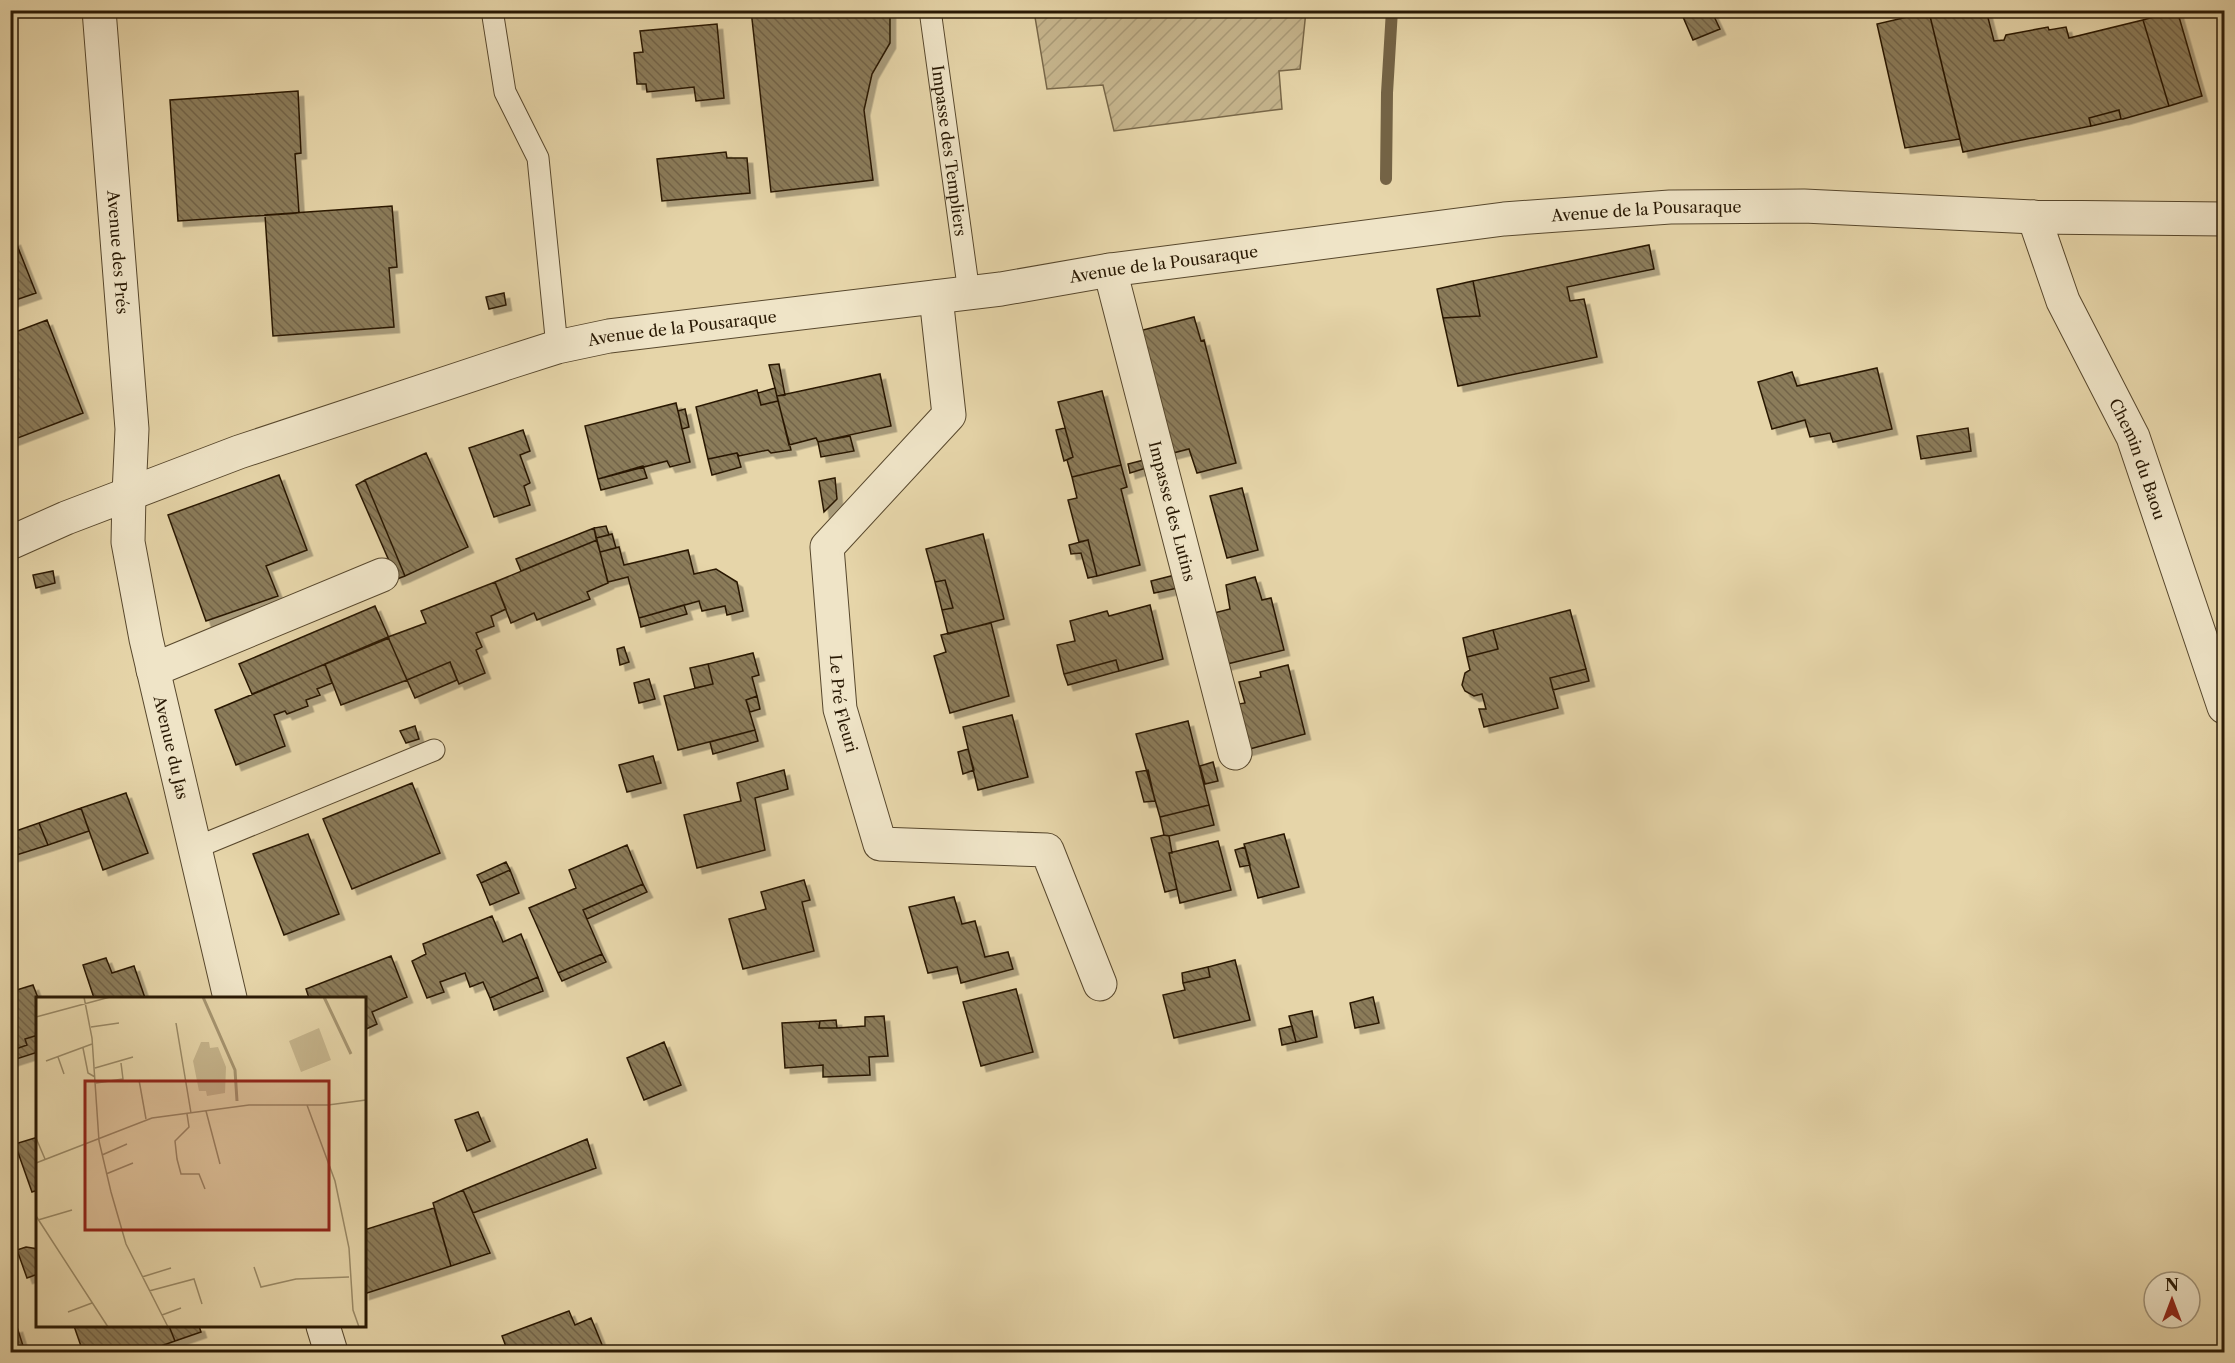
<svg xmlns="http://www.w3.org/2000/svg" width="2235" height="1363" font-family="'Libre Caslon Text',serif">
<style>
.garden{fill:url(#garden-furrows);stroke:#786748;stroke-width:1.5}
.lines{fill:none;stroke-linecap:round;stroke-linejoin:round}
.stream{stroke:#746345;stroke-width:12}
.building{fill:url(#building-back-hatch);stroke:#291904;stroke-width:1.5;filter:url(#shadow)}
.service-casing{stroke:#58482d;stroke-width:23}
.minor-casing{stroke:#58482d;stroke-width:35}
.tertiary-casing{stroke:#58482d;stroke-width:35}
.service{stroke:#efe4c7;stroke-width:21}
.minor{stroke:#efe4c7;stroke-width:33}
.tertiary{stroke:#efe4c7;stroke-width:33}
.labels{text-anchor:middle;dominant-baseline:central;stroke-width:5;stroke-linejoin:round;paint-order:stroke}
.street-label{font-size:16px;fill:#291904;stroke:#efe4c7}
.inset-river{fill:none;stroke:#a69571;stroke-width:3}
.inset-road{fill:none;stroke:#9a8a67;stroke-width:1.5}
.view{fill:#8f2418;fill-opacity:0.15;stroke:#8f2418;stroke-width:3}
.inset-edge{fill:none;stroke:#291904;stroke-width:3}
</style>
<defs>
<pattern id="garden-furrows" width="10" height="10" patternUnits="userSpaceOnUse" patternTransform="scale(1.5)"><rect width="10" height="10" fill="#c6b58d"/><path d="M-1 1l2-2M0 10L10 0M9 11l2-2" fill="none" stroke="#aa9b78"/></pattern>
<pattern id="building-back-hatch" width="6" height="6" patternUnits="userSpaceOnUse" patternTransform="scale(1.5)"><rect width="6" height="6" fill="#8b7b5a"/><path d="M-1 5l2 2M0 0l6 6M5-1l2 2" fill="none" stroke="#726448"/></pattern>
<filter id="shadow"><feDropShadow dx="5.5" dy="5.5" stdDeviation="0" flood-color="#0004"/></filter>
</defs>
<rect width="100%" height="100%" fill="#e6d5a9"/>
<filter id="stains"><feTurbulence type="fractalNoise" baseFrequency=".00333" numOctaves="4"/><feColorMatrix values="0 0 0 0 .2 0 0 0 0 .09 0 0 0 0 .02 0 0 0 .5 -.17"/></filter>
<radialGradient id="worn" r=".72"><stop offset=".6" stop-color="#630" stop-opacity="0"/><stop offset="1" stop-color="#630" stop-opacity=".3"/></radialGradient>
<path class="garden" d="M1034,11V10L1306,11L1300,69L1279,71L1282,109L1114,131L1103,85L1047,89Z"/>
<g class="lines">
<path class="stream" d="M1386,179L1387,93L1392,10"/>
</g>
<path class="building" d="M751,10H890V43L872,74L864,110L873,180L771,192Z
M1680,10H1711L1720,29L1693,40Z
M1939,10H1986L1994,41L2004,40L2006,35L2048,27L2049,30L2066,27L2069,38L2143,20L2169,106L2123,119H2121L2119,110L2089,118L2091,126L1963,152L1929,12Z
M2177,10L2202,96L2169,106L2143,20Z
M1929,12L1960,139L1905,148L1877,24Z
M717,24L724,98L696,101L694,87L647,92L646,84H637L634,53L643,52L640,31Z
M298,91L301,153L295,154L299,213L178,221L170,100Z
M2119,110L2121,119L2091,126L2089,118Z
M726,152L727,158H747L750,193L662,201L657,159Z
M392,206L397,267L389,268L394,327L273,336L265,215Z
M15,240L36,293L10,302V242Z
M1649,245L1654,269L1567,287L1570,301L1584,299L1597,357L1458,386L1443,318L1480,316L1473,281Z
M1473,281L1480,316L1443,318L1437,289Z
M504,293L506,305L489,309L486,297Z
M1194,317L1201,341L1204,340L1236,463L1197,473L1189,449L1169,454L1139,331Z
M47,320L83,413L10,441V334Z
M779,364L785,395L777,396L769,365Z
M1877,368L1892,429L1833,442L1830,433L1810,437L1805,420L1772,429L1758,382L1792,372L1797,386Z
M880,374L891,426L818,442L816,438L789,445L777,396Z
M775,388L778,401L761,405L758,393Z
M757,390L761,405L778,401L791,450L771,453L768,450L739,456L737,453L708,459L696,407Z
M1102,391L1121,465L1072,477L1067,460L1073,457L1058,402Z
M676,403L690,462L670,467L667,461L598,479L585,426Z
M685,409L689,427L682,429L678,411Z
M1065,428L1073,457L1064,461L1056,430Z
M1968,428L1971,451L1921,459L1917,436Z
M523,430L530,451L520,455L530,483L524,486L530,505L494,517L469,448Z
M850,436L854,451L821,457L818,442Z
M426,453L468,547L405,576L365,480Z
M737,453L741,467L712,475L708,459Z
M1144,460L1146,468L1130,473L1128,464Z
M1121,465L1127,487L1121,489L1140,565L1097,576L1088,540L1079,542L1068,500L1077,498L1072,477Z
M643,466L647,478L601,490L598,479Z
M279,475L307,550L266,566L278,596L206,621L168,515Z
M835,478L837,499L824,512L819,481Z
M365,480L405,576L397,579L356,485Z
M1242,488L1258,550L1227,558L1210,496Z
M606,526L609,535L596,538L594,528Z
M594,528L597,540L521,571L516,559Z
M612,534L616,548L600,552L596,538Z
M983,534L1004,619L948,634L942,610L953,608L945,580L935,582L926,549Z
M597,540L608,583L587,592L590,599L537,620L534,613L511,623L495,582Z
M1088,540L1097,576L1088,578L1081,553L1071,554L1069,545Z
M619,547L624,565L688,550L694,574L716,569L737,582L743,611L727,615L725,606L702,611L699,601L639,618L628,577L608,582L600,552Z
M53,571L55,583L36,588L33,575Z
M1175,575L1178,588L1154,593L1151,581Z
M1255,577L1262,600L1271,598L1284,650L1223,665L1210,614L1230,609L1226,585Z
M945,580L953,608L942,610L935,582Z
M495,582L506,609L491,616L494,626L476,633L482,647L476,650L485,673L459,684L450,662L407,680L388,637L426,623L421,611Z
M684,605L687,614L641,627L639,618Z
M1150,605L1163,659L1119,671L1116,660L1064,674L1057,645L1075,641L1070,621L1107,611L1109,616Z
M375,606L389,638L252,694L239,664Z
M1570,610L1586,669L1550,678L1558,708L1484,727L1479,709H1486L1482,694L1474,696L1465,691L1462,685L1465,673L1470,670L1467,657L1498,649L1493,630Z
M991,623L1009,696L950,713L934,656L946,652L941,635Z
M1493,630L1498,649L1467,657L1463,638Z
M388,637L407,680L341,705L325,664Z
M624,647L629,662L620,665L617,649Z
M753,653L759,675L752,677L757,696L746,700L755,730L678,750L664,696L713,684L708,664Z
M1116,660L1119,671L1068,685L1064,674Z
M450,662L457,680L415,698L407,680Z
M325,664L332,683L317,689L320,695L306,700L308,706L287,714L285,711L274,715L285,746L236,765L215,710Z
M708,664L713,684L695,688L690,668Z
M1288,665L1305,734L1246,750L1233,705L1245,703L1239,682L1261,677L1260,672Z
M1586,669L1589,681L1553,690L1550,678Z
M649,679L655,699L639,703L634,683Z
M757,696L760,709L750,712L746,700Z
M1012,715L1028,777L978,790L963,727Z
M1188,721L1209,805L1160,817L1136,734Z
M415,726L419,739L406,743L400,731Z
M755,730L758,741L713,754L710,742Z
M968,749L974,770L963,774L958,752Z
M653,756L661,783L627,792L619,765Z
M1213,762L1218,781L1205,784L1200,766Z
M784,770L788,789L755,798L765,850L697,868L684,815L741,801L737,783Z
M1148,770L1155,801L1144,802L1136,772Z
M412,783L440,853L352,889L323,819Z
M126,793L148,853L103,870L81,808Z
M1209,805L1214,825L1169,836L1164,835L1160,817Z
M81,808L89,831L48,845L39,823Z
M39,823L48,845L10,857V833Z
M308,834L339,914L284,935L253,854Z
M1284,834L1299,887L1258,898L1244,844Z
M1164,835L1169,836L1172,853H1169L1177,889L1165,892L1151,838Z
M1218,841L1231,890L1180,903L1169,853Z
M627,845L643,884L583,910L602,954L558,973L529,908L576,888L569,870Z
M1245,847L1250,865L1240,867L1235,850Z
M506,862L510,870L481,883L477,875Z
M510,870L519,893L490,905L481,883Z
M804,880L810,900L802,902L814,951L743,969L729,919L766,909L761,892Z
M643,884L647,892L587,919L583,910Z
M954,897L962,924L975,921L985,957L1008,952L1013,969L961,983L957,967L928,973L909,907Z
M492,916L503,942L521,934L538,977L490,998L483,982L470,987L465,973L440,982L444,992L427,998L412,961L426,954L423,944Z
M602,954L606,962L562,981L558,973Z
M391,956L407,997L372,1012L377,1024L364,1030V998H309L306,989Z
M106,958L112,973L134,966L145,998H94L83,965Z
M1235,960L1250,1020L1174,1038L1163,995L1185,990L1183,983L1210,977L1208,967Z
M1208,967L1210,977L1183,983L1182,973Z
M538,977L543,991L494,1010L490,998Z
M33,985L38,998V1035L25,1039L27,1045L10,1051V992Z
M1016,989L1033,1052L981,1066L963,1002Z
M1373,997L1379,1023L1355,1028L1350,1003Z
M1312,1011L1317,1037L1296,1042L1289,1016Z
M884,1016L888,1056L869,1057L870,1075L823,1077V1065L785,1068L782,1023L820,1021L819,1028H837L865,1026V1017Z
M836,1020L837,1028H819L820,1021Z
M1292,1026L1296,1042L1282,1045L1279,1029Z
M38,1035V1052L10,1061V1051L27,1045L25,1039Z
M664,1042L681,1085L644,1100L627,1058Z
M478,1112L490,1141L467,1151L455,1120Z
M38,1137V1190L32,1192L15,1144Z
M587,1139L596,1168L473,1213L463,1190Z
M463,1190L490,1253L451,1266L433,1203Z
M434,1208L451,1266L364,1294V1230Z
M26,1247L38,1249V1274L27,1278L17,1250Z
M569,1311L575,1325L591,1318L605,1352H508L502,1336Z
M74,1326H169L175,1341L144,1352H83Z
M169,1326H199L201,1332L175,1341Z
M17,1327L25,1352H10V1329Z"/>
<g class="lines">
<defs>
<g id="service">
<path d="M492,10L505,92L538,158L557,347"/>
<path id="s1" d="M930,10L969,293"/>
<path d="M195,848L434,750"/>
</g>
<g id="minor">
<path id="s2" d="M2034,217L2063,301L2133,437L2224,707"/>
<path id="s3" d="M1110,270L1235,753"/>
<path id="s4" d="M936,297L949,415L827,547L840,709L880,844L1047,850L1100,984"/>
<path id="s5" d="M129,494L128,542L146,639L230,998"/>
<path d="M153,670L382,575"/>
<path d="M323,1326L331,1352"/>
</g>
<g id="tertiary">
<path id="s6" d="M99,10L132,429L129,494"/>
<path id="s7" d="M10,543L66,518L239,452L507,363L557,347L609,336L1001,289L1110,270L1504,219L1670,207L1804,206L2034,217L2224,219"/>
</g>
</defs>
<use href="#service" class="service-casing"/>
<use href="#minor" class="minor-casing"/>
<use href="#tertiary" class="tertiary-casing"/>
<use href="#service" class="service"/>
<use href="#minor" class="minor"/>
<use href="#tertiary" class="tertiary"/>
</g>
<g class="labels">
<g class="street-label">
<text stroke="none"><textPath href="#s1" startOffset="142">Impasse des Templiers</textPath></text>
<text stroke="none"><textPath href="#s7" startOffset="1680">Avenue de la Pousaraque</textPath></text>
<text stroke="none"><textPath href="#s6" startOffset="243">Avenue des Prés</textPath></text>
<text stroke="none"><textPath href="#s7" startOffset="1194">Avenue de la Pousaraque</textPath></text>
<text stroke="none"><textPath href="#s7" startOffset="708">Avenue de la Pousaraque</textPath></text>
<text stroke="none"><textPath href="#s2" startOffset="264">Chemin du Baou</textPath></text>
<text stroke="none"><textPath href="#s3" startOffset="249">Impasse des Lutins</textPath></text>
<text stroke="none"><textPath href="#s4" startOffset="456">Le Pré Fleuri</textPath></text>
<text stroke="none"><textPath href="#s5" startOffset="258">Avenue du Jas</textPath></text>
</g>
</g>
<g transform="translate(36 997)">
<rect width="330" height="330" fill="#e6d5a9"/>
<path d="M283,31L295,63L265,75L253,44ZM165,45H173L174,51L182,50L190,70L189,96L171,99L170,94H163L157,64Z" fill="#c6b58d"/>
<path class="inset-river" d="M167,0L199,73L201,104M288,0L315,57"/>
<path class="inset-road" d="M48,0L56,41L63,144L75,195L90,247L132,330M0,20L74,0M140,26L155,116M55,30L83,26M47,51L52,76L59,80M22,60L28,77M10,64L56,47M59,71L97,60M103,83L110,122M60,86L87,82L85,66M271,108L299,184L313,251L317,313L323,330M170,114L184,167M151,117L153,130L139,144L141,162L145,177H163L169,192M0,141L9,162M66,158L91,147M0,166L116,121L213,108H292L330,103M70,177L97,166M0,219L72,330M2,223L36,213M218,270L225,290L260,282L313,280M106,280L135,271M113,294L158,282L166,307M32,315L56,306M126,318L145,311"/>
<path class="view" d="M49,84H293V233H49Z"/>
<rect width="330" height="330" class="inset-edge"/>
</g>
<rect width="2235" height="1363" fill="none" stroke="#e6d5a9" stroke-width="36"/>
<rect x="12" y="12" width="2211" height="1339" fill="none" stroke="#291904" stroke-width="3"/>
<rect x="18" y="18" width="2199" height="1327" fill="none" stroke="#291904" stroke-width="1.5"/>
<g transform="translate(2172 1300)"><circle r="28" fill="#efe4c7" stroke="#a09379" stroke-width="1.5"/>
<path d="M0-4.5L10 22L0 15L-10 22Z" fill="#8f2418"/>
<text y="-9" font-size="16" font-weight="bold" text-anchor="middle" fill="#291904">N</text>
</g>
<rect width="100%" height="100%" filter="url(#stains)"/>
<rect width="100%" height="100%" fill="url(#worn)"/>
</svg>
